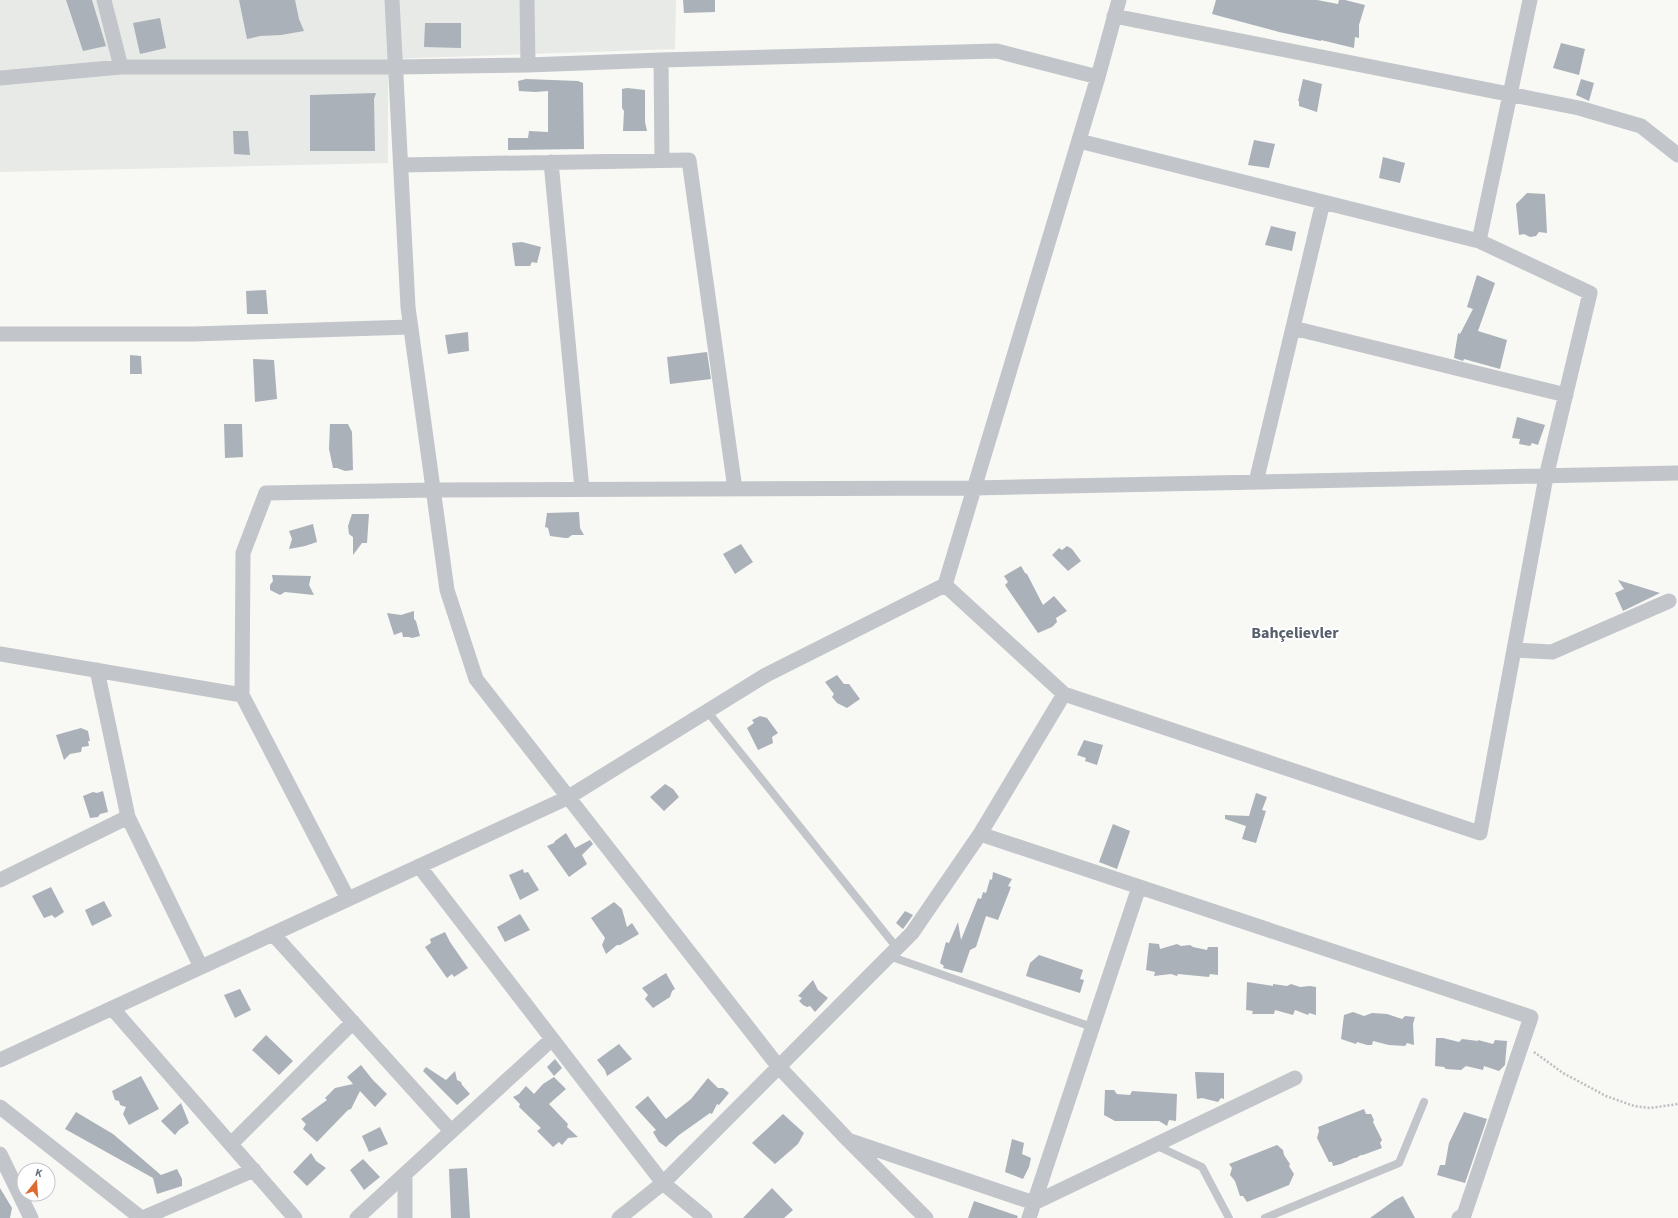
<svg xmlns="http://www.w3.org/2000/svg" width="1678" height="1218" font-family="'Source Sans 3',sans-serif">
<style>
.built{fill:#e8eae8}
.building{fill:#aab1b8}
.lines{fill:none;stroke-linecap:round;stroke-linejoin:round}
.path{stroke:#bcbec1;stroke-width:2.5;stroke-dasharray:2 2;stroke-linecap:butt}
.lane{stroke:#c2c5c9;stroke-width:8}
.street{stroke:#c2c5c9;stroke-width:15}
.labels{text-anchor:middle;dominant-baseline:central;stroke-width:4;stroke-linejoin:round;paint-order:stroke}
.district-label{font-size:16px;font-weight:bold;fill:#565f6b;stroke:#fff}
</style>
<rect width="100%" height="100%" fill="#f8f8f5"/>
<path class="built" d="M0,0H676L675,49L388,59V163L0,172Z"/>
<path class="building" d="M66,0H92L106,46L83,51Z
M239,0H295L299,19L304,31L281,35L260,36L247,39Z
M683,0H715V12L684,13Z
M1216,0H1317L1338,4L1339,0H1345L1365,5L1359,25V38L1355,37L1354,48L1321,40V41L1279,32L1212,14Z
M160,18L166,48L140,54L133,23Z
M425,23H461V48L424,47Z
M1561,43L1585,49L1579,75L1553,68Z
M526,79L578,81L583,83L584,149L508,150V138H528L529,131L548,132V91L535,92L519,91L518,81Z
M1303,79L1322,84L1317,112L1299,106V101H1298Z
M1581,79L1594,83L1589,101L1576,95Z
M627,88L645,90V122L647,131H623L624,111L622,108V89Z
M376,93L374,99L375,151H310V95Z
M233,131H248L250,155L234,154Z
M1254,140L1275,144L1269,168L1248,165Z
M1383,157L1405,163L1400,183L1379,178Z
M1527,193L1545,194L1547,233L1539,232L1536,236L1530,237L1524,234L1519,235L1516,204Z
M1271,226L1296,232L1292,251L1265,245Z
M522,242L541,247L537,263L532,262L530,266H515L512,243Z
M1477,275L1495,283L1478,331L1507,340L1500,369L1464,359L1463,361L1454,358L1458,333L1460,334L1473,309L1467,307Z
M266,290L268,314H247L246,291Z
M468,332L469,351L448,354L445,335Z
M707,352L711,379L670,384L667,357Z
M130,355L141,356L142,374H130Z
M253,359L274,360L277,399L255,402Z
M1517,417L1545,425L1538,445L1532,443L1530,446L1519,444L1520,439L1512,438Z
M224,424H242L243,457L225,458Z
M330,424H348L352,432L353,470L345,471L337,468H333L329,449Z
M579,512L580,528L584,535H572L568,538H565L550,536L548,528L545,527L547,513Z
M352,514H369L367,543H362L353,555V537L349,534L348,526Z
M313,524L317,542L305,546L289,549L292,539L289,531Z
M741,544L753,562L735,574L723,554Z
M1067,546L1072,549L1081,561L1068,571L1052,555L1059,548L1062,550Z
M1021,566L1025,573L1027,574L1043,605L1054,596L1067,611L1056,618L1057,622L1052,627L1038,633L1005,585L1008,582L1004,576Z
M272,575L311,576L309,585L314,595L285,592L280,595L270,590V585L273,581Z
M1618,580L1660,593L1623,611L1615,593L1624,589Z
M414,611V619L416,621L420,636L412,638L409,637H403L402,632L394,635L387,613L401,615Z
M837,675L844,684H849L860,699L847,708L837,703L832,697L834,694L825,682Z
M760,716L767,718L778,733L772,737L773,743L758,750L747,728L754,723L752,720Z
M81,728L88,731L90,741H88L89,746L82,747L81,752L70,754L64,760L56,735Z
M1084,740L1103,745L1097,765L1085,761L1086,758L1077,755Z
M665,784L673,789L679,797L664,811L650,797Z
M103,791L108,812L100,814L98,817L90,818L83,796L93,792L97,793Z
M1256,793L1267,797L1262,810L1266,811L1256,843L1242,839L1246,826L1225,819V815L1249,816Z
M1113,824L1130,831L1117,869L1099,862Z
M566,833L575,848L590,840L593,844L582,855L587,864L569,877L547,846L554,843L555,841Z
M523,869L524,873L528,872L539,890L520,900L509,875Z
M993,872L1012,879L1008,886L1011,887L998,920L986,916L976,947L970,950L962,973L943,968L944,966L940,963L946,942L949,943L958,922L961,940L978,898L981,899L983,892L986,893L990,879L992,880Z
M51,887L64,912L55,918L52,915L44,918L32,896Z
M104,901L112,916L92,926L85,910Z
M614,902L622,909L627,927L632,923L639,934L620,945H617L606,954L602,945L605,938L591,918Z
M905,911L913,915L903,929L896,923Z
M520,914L530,930L505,942L497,927Z
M445,932L450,942L468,968L454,977L452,974L447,978L425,947L431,943L430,939Z
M1149,943L1159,944L1160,949L1177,944L1181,946L1190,945L1193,947L1207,950L1208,947H1218V975L1210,974L1209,977L1178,974L1177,976L1171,974L1154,976L1155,972L1146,970Z
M1039,955L1083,970L1080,979L1084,980L1080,993L1026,976L1030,963Z
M666,973L675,989L672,991L670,997L653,1008L645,999L648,995L642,988Z
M813,980L818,990L828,998L815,1012L810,1006L807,1007L803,1005L799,1001L802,998L798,996Z
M1247,982L1273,986V984L1287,986L1291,984L1300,987L1310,986L1316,987V1015L1309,1013L1308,1015L1295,1010L1293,1015L1275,1010L1274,1014H1252L1253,1011L1246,1010Z
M240,989L251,1010L235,1018L224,995Z
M1353,1012L1364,1016L1372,1013L1387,1014L1402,1019L1405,1016L1415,1017L1413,1024L1414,1045L1407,1043L1405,1046L1389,1045L1373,1041L1372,1045H1367L1357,1042L1356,1044L1341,1039L1344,1015Z
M266,1035L293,1061L279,1075L252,1050Z
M1436,1038H1443L1459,1042L1462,1039L1478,1041V1040L1493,1044L1495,1040L1507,1041L1505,1065L1499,1071L1484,1066L1483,1070L1466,1066L1461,1070L1446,1069L1444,1067L1435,1066Z
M619,1044L632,1059L607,1076L605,1070L597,1060Z
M555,1059L562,1068L554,1076L547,1067Z
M361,1065L372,1079L387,1094L375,1107L360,1091L351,1109L348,1110L317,1142L303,1129L306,1124L301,1119L327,1100L325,1098L335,1088L353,1084L347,1077Z
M426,1067L446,1080L455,1071L457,1080L461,1082L462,1085L470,1094L457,1105L423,1071Z
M1195,1072L1224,1073V1099L1221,1098L1218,1102L1202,1098L1197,1099Z
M141,1076L159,1109L129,1125L123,1114L126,1107L120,1105L119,1101L115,1100L112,1091Z
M554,1077L566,1089L549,1104L568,1124L567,1127L578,1137L568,1138L562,1145L559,1142L553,1147L537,1131L541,1128L519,1107L520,1104L513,1097L519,1094L526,1086L534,1094L543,1084Z
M708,1078L718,1088H723L729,1093L719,1105L717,1104L712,1114L710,1113L679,1135L666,1147L659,1142L653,1132L656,1130L635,1107L648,1096L666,1119L691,1099Z
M1105,1090H1114L1117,1094L1130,1095L1132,1091L1177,1094L1176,1121L1169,1120L1167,1126L1159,1121H1115L1104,1115Z
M181,1103L189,1123L179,1130L175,1135L161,1121Z
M1364,1109L1366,1114H1371L1374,1120L1373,1122L1382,1140L1380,1143L1382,1148L1363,1155H1361L1356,1158H1354L1341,1164L1333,1166L1332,1162H1329L1317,1138L1319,1131L1318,1127Z
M76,1112L113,1134L161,1175L177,1169L182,1179V1186L157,1194L153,1178L65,1129Z
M1464,1112L1487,1119L1465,1183L1437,1175L1440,1165H1445L1449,1143Z
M783,1114L804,1133L798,1144L775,1164L752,1143Z
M380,1127L388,1144L369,1152L362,1136Z
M1012,1139L1024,1143L1022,1154L1031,1158L1029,1167L1023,1179L1005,1172Z
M1277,1145L1283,1150L1284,1155L1290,1164L1289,1166L1294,1174L1289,1185L1247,1202L1243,1196H1240L1235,1181L1230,1175L1232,1168L1229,1164Z
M311,1153L316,1161L326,1168L307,1186L293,1172Z
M363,1159L380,1177L364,1190L350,1170Z
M467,1168L470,1218H451L449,1169Z
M0,1188L12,1208L10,1218H0Z
M772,1188L793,1210L784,1218H743Z
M1403,1196L1415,1218H1370L1395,1200Z
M974,1201L1018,1216L1017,1218H968Z"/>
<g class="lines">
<path class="path" d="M1534,1052L1563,1073L1606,1096L1634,1106L1650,1108L1678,1104"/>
<path class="lane" d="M707,711L897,948
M889,956L1092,1027
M1155,1145L1202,1167L1229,1218
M1265,1218L1399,1163L1424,1102"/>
<path class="street" d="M104,0L121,67
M392,0L408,307L447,590L476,679L778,1066L848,1140L1034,1203L1295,1078
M527,0L528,65
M1114,16L1579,108L1641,126L1678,155
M661,60L662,160
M0,78L121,67H396L528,65L661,60L997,51L1098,77
M551,162L582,489
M401,165L689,160L735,489
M1479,241L1530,0
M1293,328L1566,395
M0,334H194L410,327
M1256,482L1323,202
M945,585L1064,694L1480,833L1546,477L1590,293L1479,241L1079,141
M1514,650L1552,652L1669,601
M0,654L242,695
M97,670L128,817L201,967
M980,834L1531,1017L1464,1215L1459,1218
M419,866L663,1183L705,1218
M0,880L128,817
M348,899L242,695L243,553L266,493L433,490L974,488L1678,473
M273,934L451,1131
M112,1008L295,1218
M0,1060L567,798L766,675L945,585L1098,77L1119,0
M0,1107L141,1218
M850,1142L926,1218
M231,1144L353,1022
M0,1154L31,1218
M405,1174V1218
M143,1218L254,1170
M357,1218L552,1039
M619,1218L663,1183L912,933L980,834L1064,694
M1029,1218L1139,887"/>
</g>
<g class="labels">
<g class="district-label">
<text x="1295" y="633">Bahçelievler</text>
</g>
</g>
<g transform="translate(36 1182) rotate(17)"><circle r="19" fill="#ffffff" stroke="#c3c8ce"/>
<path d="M0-3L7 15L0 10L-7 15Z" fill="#dd6a30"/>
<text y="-6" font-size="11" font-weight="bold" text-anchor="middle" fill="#687585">K</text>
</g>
</svg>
